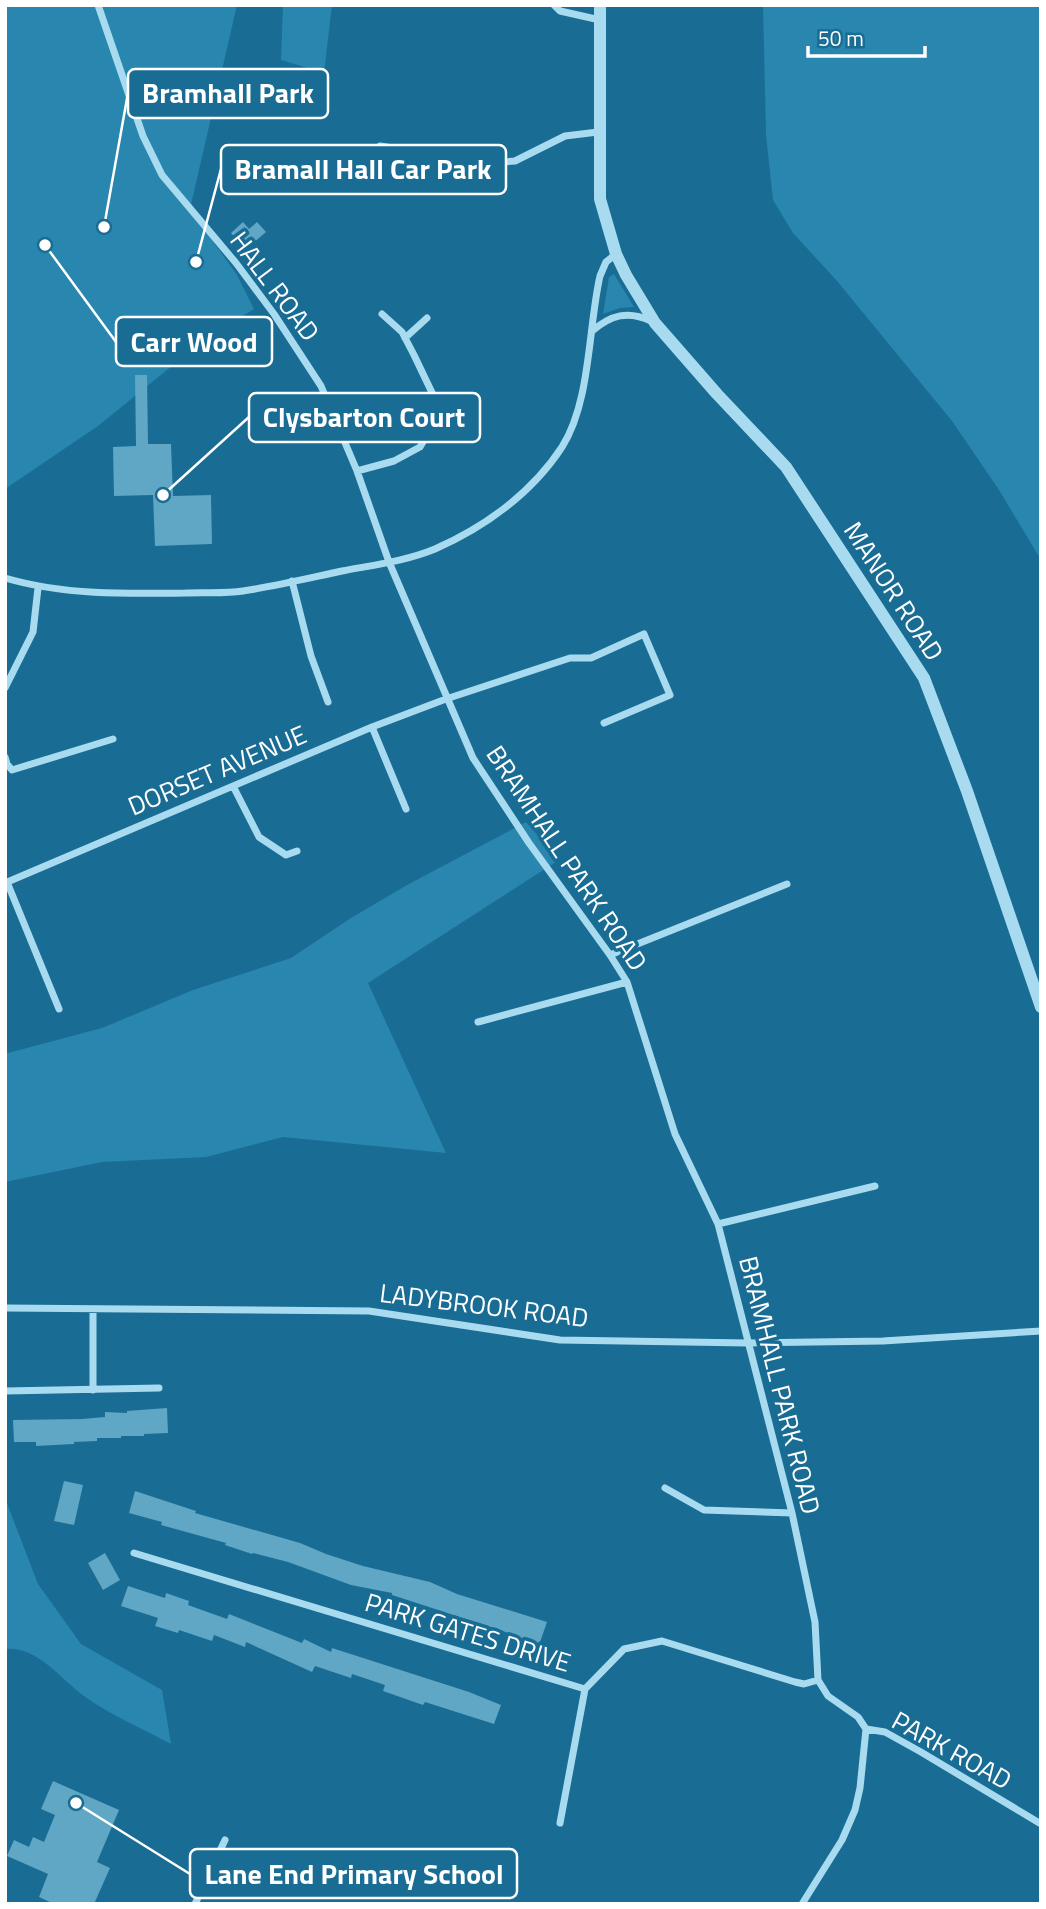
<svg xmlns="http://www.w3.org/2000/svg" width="1046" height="1909" font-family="'Titillium Web',sans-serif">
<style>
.green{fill:#2986af}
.building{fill:#60a6c5}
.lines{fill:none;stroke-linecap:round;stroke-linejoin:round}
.minor{stroke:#a9dbf0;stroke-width:7}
.tertiary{stroke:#a9dbf0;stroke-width:12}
.labels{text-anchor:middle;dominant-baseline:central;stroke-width:7;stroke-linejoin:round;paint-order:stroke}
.street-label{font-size:26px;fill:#fff;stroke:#196c93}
.leader{fill:none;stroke:#fff;stroke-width:2.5}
.callout-dot{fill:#fff;stroke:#196c93;stroke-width:2.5}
.callout{fill:#196c93;stroke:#fff;stroke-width:2.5}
.callout-label{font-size:28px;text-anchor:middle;font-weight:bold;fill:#fff}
</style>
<rect width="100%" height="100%" fill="#196c93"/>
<path class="green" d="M5,5H237L190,209L237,275L254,309L204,340L98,426L5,489Z
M283,5H332L324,73L281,60Z
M763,5H1041V560L999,490L952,421L837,281L793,233L773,200L766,135Z
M614,274L634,307L620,308L603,314L609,277Z
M526,822L559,860L368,983L446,1153L283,1137L206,1157L102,1162L5,1182V1051L8,1053L102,1028L193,990L291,958L351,918L407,885Z
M5,1498L38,1584L81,1644L162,1690L171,1744C143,1729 110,1715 84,1696C60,1679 38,1646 5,1649Z"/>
<path class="building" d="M243,222L249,229L257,222L266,232L246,249L231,233Z
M135,375H147L148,444H171L173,496L211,495L212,544L155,546L153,495L114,496L113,447L136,446Z
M167,1408L168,1433L144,1434V1436H121V1438H97V1441L74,1442V1444L36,1446V1442H14L13,1420L82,1419L105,1417V1412L127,1413V1411Z
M64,1481L83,1485L74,1525L54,1521Z
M135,1491L196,1511L195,1513L300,1543L326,1554L363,1566L430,1582L457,1594L547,1622L539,1645L503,1631L392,1595V1593L351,1585L288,1562L253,1553L252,1554L225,1545L226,1543L161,1525L162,1522L129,1513Z
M105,1553L120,1580L103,1590L88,1563Z
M128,1586L165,1598L166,1593L189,1601L188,1605L227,1619L229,1614L302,1643L304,1639L331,1652L332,1648L469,1692L501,1705L494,1724L425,1702L423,1705L383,1691L385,1685L352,1674L351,1678L315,1666L312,1672L246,1642L245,1647L214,1635L212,1641L179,1630L178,1633L155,1626L158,1618L121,1606Z
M53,1781L119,1810L97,1862L110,1868L94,1904H54L39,1897L48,1874L7,1856L14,1840L29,1847L33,1837L44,1842L55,1815L41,1809Z"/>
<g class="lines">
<path class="minor" d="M98,5L143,136L162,175L236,263L274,314L321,386L357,471L389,562L473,758L529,843L610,955L627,982L675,1134L718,1224L792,1513L815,1622L818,1680L828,1696L858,1717L866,1729L860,1788L855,1810L842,1840L802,1904
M554,5L560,11L600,20
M380,146L490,163L515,161L565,136L598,132
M592,331C611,315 628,310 651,321
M405,338L427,318
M436,401L459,396
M357,471L394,461L420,447L434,423L436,401L414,355L402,332L382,314
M5,578C63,595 125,594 185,593C204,592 224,594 243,591C276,586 309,578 342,571C373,565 406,561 435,549C485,527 532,493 562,447C591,401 588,328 600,276L606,262L616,254
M292,581L311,656L328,702
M5,688L33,632L38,588
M372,727L406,809
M5,757L7,764L12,770L113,739
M233,786L259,837L286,855L297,851
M7,882L59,1009
M5,883L372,727L446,699L570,658H591L644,634L670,695L604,723
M610,955L787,884
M478,1022L627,982
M718,1224L875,1186
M5,1308L369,1311L560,1340L748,1343L883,1341L1041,1331
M93,1309V1390
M5,1391L159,1388
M665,1488L704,1510L792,1513
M134,1553L585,1689L624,1649L662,1641L795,1682L804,1684L818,1680
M866,1729L885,1732L921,1752L1041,1824
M560,1823L585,1689
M195,1904L225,1840"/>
<path class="tertiary" d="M600,5V199L616,254L626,275L655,323L717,394L786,467L924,678L967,791L1041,1007"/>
</g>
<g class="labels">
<g class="street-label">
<text transform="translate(275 286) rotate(53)">HALL ROAD</text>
<text transform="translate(894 591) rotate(57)">MANOR ROAD</text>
<text transform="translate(217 770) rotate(-23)">DORSET AVENUE</text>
<text transform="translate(567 858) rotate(56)">BRAMHALL PARK ROAD</text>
<text transform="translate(484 1305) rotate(7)">LADYBROOK ROAD</text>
<text transform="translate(780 1385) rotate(76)">BRAMHALL PARK ROAD</text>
<text transform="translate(468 1632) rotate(17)">PARK GATES DRIVE</text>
<text transform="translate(952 1750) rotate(29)">PARK ROAD</text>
</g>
</g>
<path class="leader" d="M104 227L128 93M196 262L221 169M45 245L116 342M163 495L249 417M76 1803L190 1874"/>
<g class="callout-dot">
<circle cx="104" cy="227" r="7"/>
<circle cx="196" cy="262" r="7"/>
<circle cx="45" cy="245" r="7"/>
<circle cx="163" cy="495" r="7"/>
<circle cx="76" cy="1803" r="7"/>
</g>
<g class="callout">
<rect x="128" y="69" width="200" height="49" rx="7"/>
<rect x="221" y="145" width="285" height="49" rx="7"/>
<rect x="116" y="317" width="156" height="49" rx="7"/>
<rect x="249" y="393" width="231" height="49" rx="7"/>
<rect x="190" y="1849" width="327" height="49" rx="7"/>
</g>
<g class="callout-label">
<text x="228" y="103">Bramhall Park</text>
<text x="363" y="179">Bramall Hall Car Park</text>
<text x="194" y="352">Carr Wood</text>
<text x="364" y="427">Clysbarton Court</text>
<text x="354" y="1884">Lane End Primary School</text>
</g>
<rect width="1046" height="1909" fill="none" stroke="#ffffff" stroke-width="14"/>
<path d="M808 46v10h117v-10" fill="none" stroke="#ffffff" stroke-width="3.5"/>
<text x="818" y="46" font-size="21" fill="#ffffff" stroke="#196c93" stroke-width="5" paint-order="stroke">50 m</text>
</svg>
